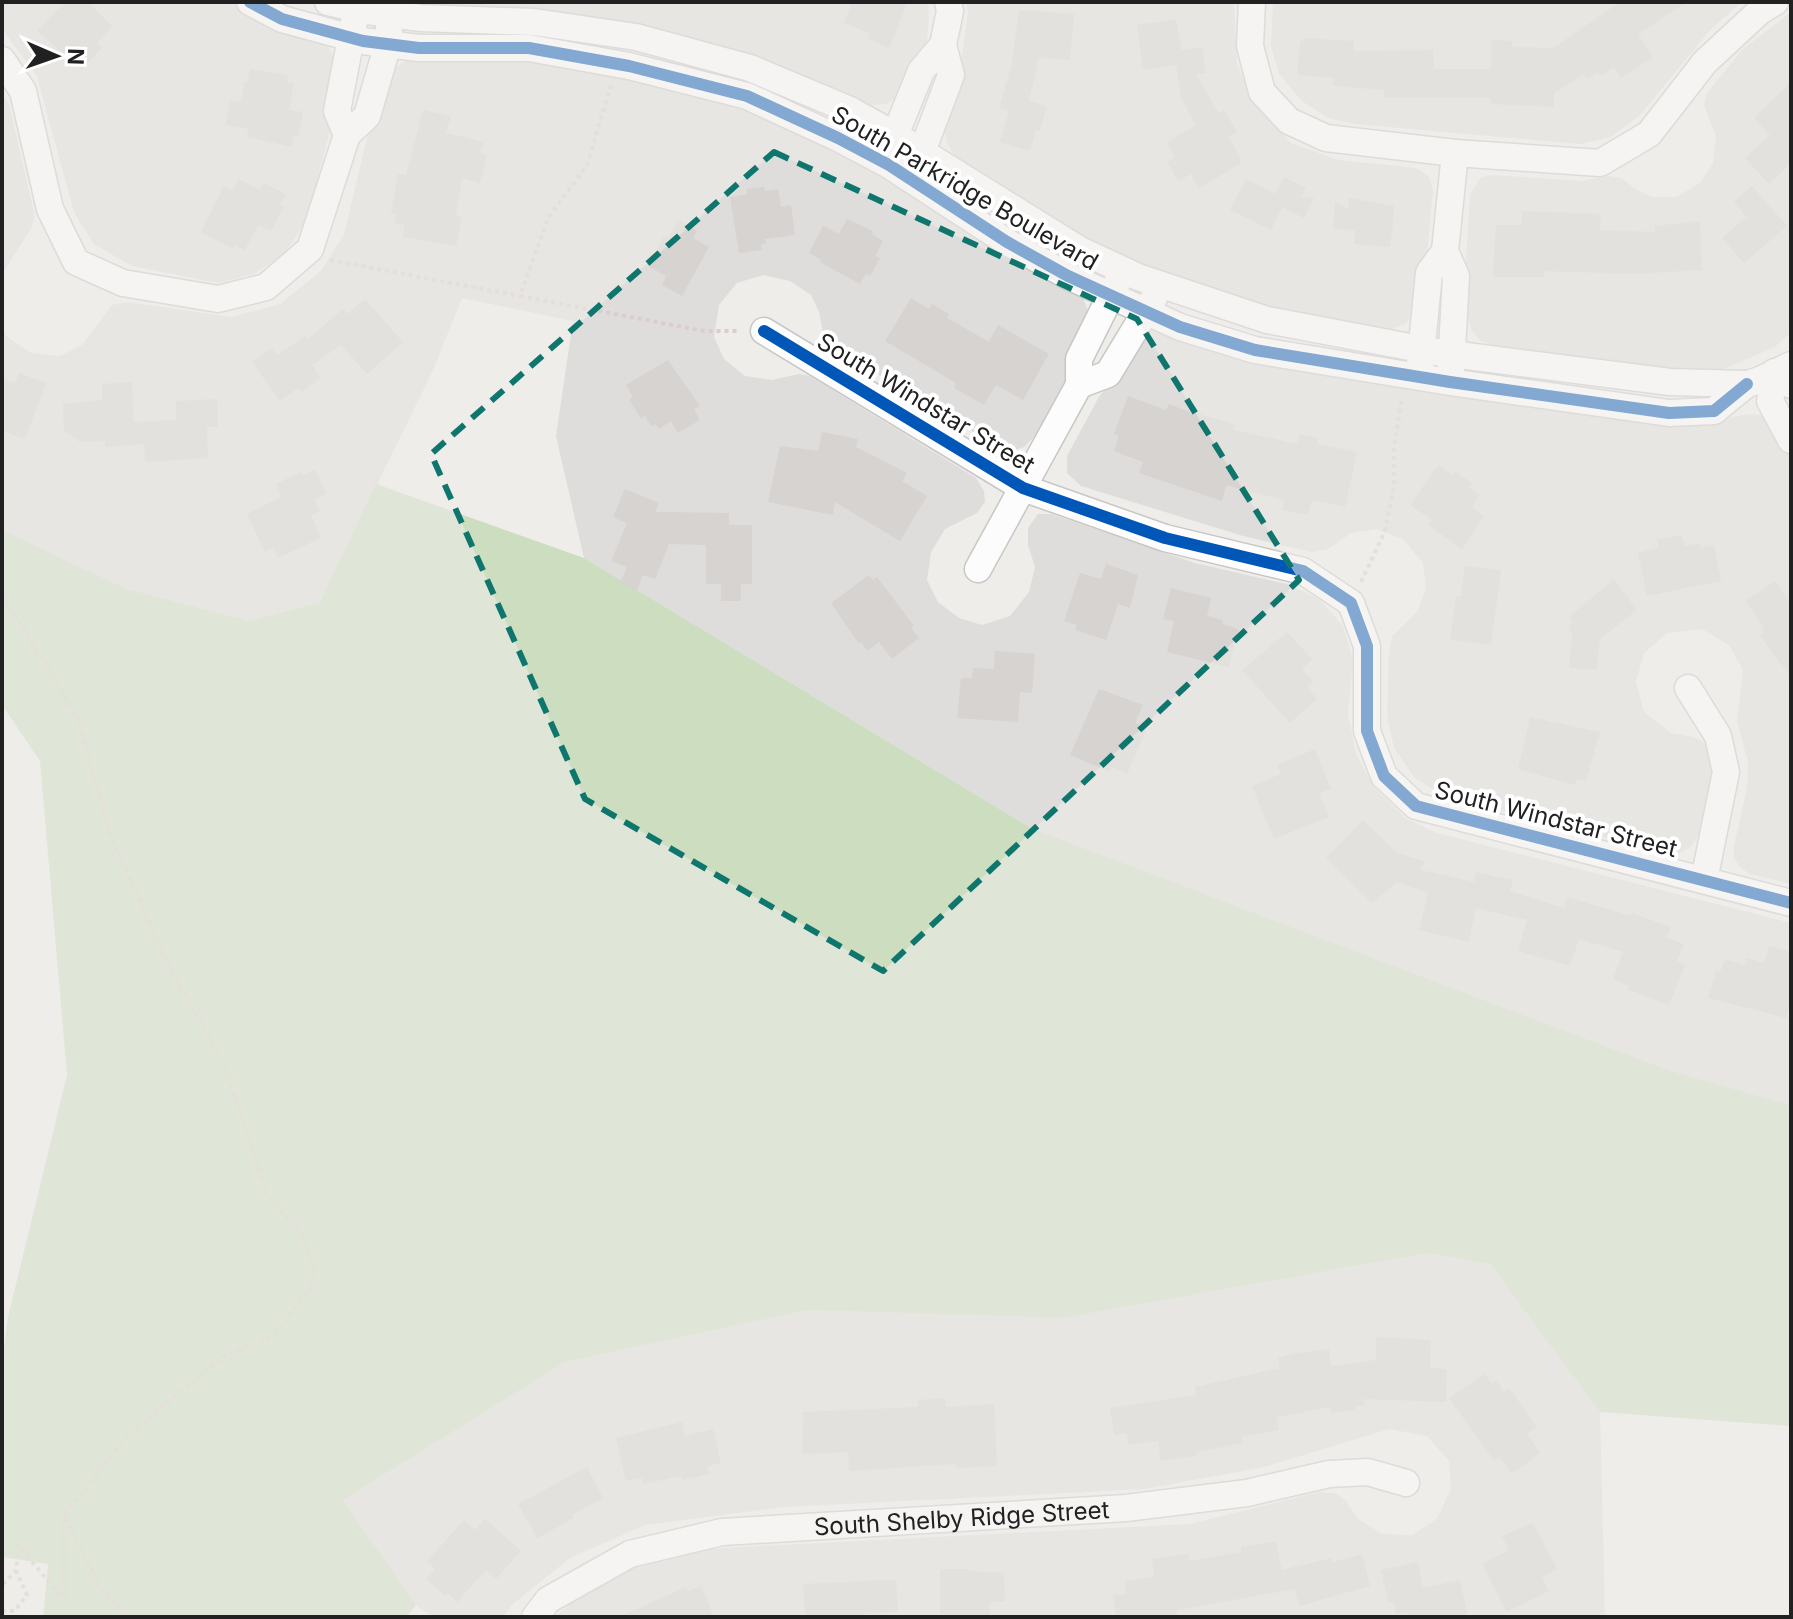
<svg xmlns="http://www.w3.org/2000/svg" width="1793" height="1619" font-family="Inter,sans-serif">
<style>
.residential{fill:#dedddb}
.forest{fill:#ccddc0}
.building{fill:#d6d3d1}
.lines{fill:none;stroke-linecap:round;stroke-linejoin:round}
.street-casing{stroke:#c8c7c6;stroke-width:29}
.path{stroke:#dbcdcc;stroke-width:4;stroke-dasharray:4 4;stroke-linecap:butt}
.street{stroke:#fdfcfc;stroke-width:26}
.cycleway-casing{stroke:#fff;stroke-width:17}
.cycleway{stroke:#0057b8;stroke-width:12}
.marked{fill:none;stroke:#0f766e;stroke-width:6;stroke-dasharray:16 10;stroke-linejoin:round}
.labels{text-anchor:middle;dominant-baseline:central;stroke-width:8;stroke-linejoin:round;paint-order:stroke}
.street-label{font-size:24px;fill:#212121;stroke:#fff}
</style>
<rect width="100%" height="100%" fill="#efedea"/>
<path class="residential" d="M2,2H230L261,19L315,37L328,47L335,60L332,123L307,220L283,256L253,274L218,283L132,266L94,244L74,212L37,76L2,29Z
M376,2H928L929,17L926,49L901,94L886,104L871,105L757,59L681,36L559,12Z
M966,2H1234L1237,64L1255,106L1291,143L1338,160L1416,168L1429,177L1433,190L1427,255L1412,316L1405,324L1388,330L1254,305L1148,269L1050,221L954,155L947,143L944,127L960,70L968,12Z
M1273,2H1742L1711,29L1640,115L1611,137L1580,144L1355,124L1328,118L1302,101L1279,74L1271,46Z
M1791,12V332L1775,347L1723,369L1679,373L1497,346L1481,341L1471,330L1467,314L1469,275L1466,262L1470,195L1480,178L1491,175L1581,181L1609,176L1621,178L1634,188L1652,197H1677L1701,182L1713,163L1716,137L1704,105L1707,93L1742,50Z
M408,60H528L670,87L766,118L858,160L1073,290L1083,298L1088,311V327L1069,374L1035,436L1024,447L1012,451L999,448L825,342L819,312L811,295L790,281L763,275L737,283L719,305L714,337L724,359L745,376L772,380L799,374L810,376L976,478L984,491L985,502L977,513L945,529L931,552L927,580L938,602L959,618L982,625L1010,616L1029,592L1035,567L1028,545V528L1038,514H1051L1195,563L1291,585L1320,600L1343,626L1353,660L1348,714L1356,754L1374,787L1405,818L1437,833L1791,923V1105L1671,1071L1031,828L584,558L556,436L573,321L462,298L433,370L320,602L250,621L127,589L2,530V327L6,336L31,353L60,356L82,345L112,305L127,302L231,317L280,304L321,271L344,234L369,130L383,109L392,69Z
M2,93L9,105L35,217L32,227L2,274Z
M1152,331H1167L1708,422L1750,414L1765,416L1776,424L1791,453V884L1750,874L1740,867L1734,858V847L1747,788L1748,762L1737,721L1743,670L1729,645L1702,629L1667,633L1644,653L1636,682L1644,712L1671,733L1694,737L1704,743L1710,754L1711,777L1698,836L1690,848L1675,855L1445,797L1414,777L1394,748L1387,715L1389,654L1392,636L1417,612L1426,589L1423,563L1403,539L1376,529L1351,533L1328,549L1312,552L1243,536L1081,486L1067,473V456L1100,395L1117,379L1138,341Z
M1428,1253L1490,1264L1600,1412L1605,1617H555L578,1597L635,1568L701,1549L1190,1524L1319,1492L1335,1493L1346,1501L1357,1518L1382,1534L1412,1535L1437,1519L1451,1489L1449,1461L1427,1436L1389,1429L1264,1467L1145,1489L783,1507L645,1525L570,1558L514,1603L502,1617H432L416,1605L343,1500L565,1362L809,1310L1063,1318Z"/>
<path class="forest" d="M376,484L584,558L1031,828L1671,1071L1791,1105V1426L1600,1412L1490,1264L1428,1253L1063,1318L809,1310L565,1362L343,1500L416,1605L406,1617H43L48,1564L2,1557V1363L8,1317L67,1075L40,761L2,705V530L127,589L250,621L320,602Z"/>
<path class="building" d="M65,2H88L112,26L97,43L102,48L82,69L37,31Z
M852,2H896L906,6L889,48L869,39L871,34L844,23Z
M1620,2H1687L1638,34L1653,57L1621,78L1614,67L1600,76L1598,72L1587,79L1584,74L1554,93V107L1490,104V98H1384V90L1333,86L1334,78L1297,75L1300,41H1304V38L1354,41L1353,51L1433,50L1434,69H1491V40L1512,41V47L1553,48Z
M1019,10L1074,14L1070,60L1039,58L1029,101L1047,106L1040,131L1036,130L1030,151L1000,142L1009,111L999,108L1012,63Z
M1176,19L1182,50L1202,47L1206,73L1196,74L1218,113L1224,110L1237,132L1228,137L1240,157V164L1199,188L1191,174L1178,181L1167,162L1175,157L1167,142L1196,125L1181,98L1176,65L1143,70L1137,25Z
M250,69L288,75L287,82L294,83L289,110L303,112L298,137L294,136L292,147L247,137L249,129L225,125L230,101L241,102L244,82L247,83Z
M1791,82V163L1769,184L1745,158L1770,135L1754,118Z
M423,110L451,116L446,133L483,142L480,153L487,155L480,183L462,178L456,216L462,217L456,246L403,237L404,225L395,223L396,214L391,213L398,174L406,175Z
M1284,177L1306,188L1301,197L1314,198L1304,218L1282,207L1271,230L1230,210L1246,179L1275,194Z
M239,179L260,190L264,183L286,194L280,204L284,206L271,231L258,225L245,250L235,245L233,249L201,232L224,186L233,191Z
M1752,186L1787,226L1744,263L1722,238L1744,219H1748L1734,202Z
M764,187L765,191L778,189L781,207L791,205L795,235L765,239L766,243L761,244L762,250L739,253L730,197L747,194V189Z
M1349,198L1394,206L1392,231L1395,233H1392L1390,247L1354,244L1355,230L1333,229L1335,202L1348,209Z
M1522,211L1601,214L1600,230L1655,232V226L1700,221L1702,270L1632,274L1544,271V277H1493L1496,225H1521Z
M847,219L873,231L872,234L883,241L875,256L880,258L870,276L866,274L860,284L820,262L821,260L809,253L823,226L839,234Z
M678,220L697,231L693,238L709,247L682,296L662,285L666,276L648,266L664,236L668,238Z
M911,298L929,309L932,304L949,314L947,318L989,342L998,325L1049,354L1023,400L996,385L984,405L954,388L956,383L885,341Z
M365,299L403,342L367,374L341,345L312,365L321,378L301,392L298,388L280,401L252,362L272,348L277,355L305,336L308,339L343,309L347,314Z
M668,360L700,406L694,409L700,420L678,433L671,421L659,429L656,424L652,426L649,423L645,416L641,419L629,399L633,397L626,385Z
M19,373L46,383L25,439L2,431V379L15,383Z
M132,382L134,422L176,420V401L217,399L218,427H207L208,458L145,462L144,444L105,447V441L80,442L64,430L63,404L102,400V384Z
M1128,396L1166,410L1169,404L1187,411L1235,424L1233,430L1297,444L1299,434L1319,438L1317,444L1357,452L1345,507L1312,500L1308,515L1282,510L1284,500L1226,485L1222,501L1139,473L1143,462L1114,451L1119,436L1114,434Z
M822,432L858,439L856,447L907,473L902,481L927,496L900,541L835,502L833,515L768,502L780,446L818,451Z
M1438,465L1452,475L1454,471L1472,483L1469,487L1480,495L1472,507L1484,516L1462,549L1428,525L1432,520L1410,505Z
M315,470L327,494L314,500L320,511L311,515L321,538L278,558L274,548L265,552L247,514L281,497L276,484L301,472L303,475Z
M625,489L659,503L655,512L729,513V525H752V584H741V601H721V584H706V545L669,544L655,579L643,575L637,590L620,583L627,567L611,561L627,523L613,517Z
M1682,535L1685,546L1700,543L1701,548L1714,545L1721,581L1647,596L1638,553L1658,548L1657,540Z
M1106,564L1138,575L1130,608L1118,604L1106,640L1075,630L1077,625L1064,621L1080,573L1101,579Z
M1465,566L1501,570L1491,645L1450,640L1456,596H1461Z
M869,575L873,580L877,577L914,626L911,628L919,638L892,659L879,642L867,651L861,642L859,644L831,603Z
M1614,579L1637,610L1600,639L1597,670L1569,668L1572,633L1569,628L1572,621L1569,617Z
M1775,581L1791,603V677L1760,636L1763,633L1761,629L1764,627L1745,601Z
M1171,588L1211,598L1207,616L1223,620L1222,624L1238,629L1229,667L1167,652L1174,621L1163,619Z
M1287,632L1312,659L1302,669L1313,681L1307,687L1317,699L1290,723L1242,670Z
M995,651L1035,654L1032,693L1020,692L1018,722L957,718L961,678H972L973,668L994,669Z
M1099,689L1143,705L1135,723L1147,728L1127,774L1112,767L1110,772L1070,755Z
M1530,717L1600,732L1586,781L1577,779L1575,785L1518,769Z
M1315,749L1331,789L1319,793L1329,817L1274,839L1252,786L1281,774L1277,765Z
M1363,820L1397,853L1424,861L1421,870L1474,882L1476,872L1513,880L1510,891L1564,908L1567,897L1631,916L1632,913L1670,927L1667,938L1684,944L1677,961L1685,965L1669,1005L1627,989L1629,986L1613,979L1623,952L1579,939L1570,966L1518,951L1527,920L1476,908L1469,942L1419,930L1428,893L1397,882L1372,903L1326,858Z
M1769,946L1791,952V1000L1786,1018L1708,998L1716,971L1720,972L1725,959L1745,965L1746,958L1764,963Z
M1376,1337L1431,1340L1430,1368L1447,1369L1446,1402L1363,1399L1364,1405L1355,1407V1410L1331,1413L1330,1407L1277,1417L1279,1430L1242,1437L1243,1443L1196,1452V1456L1161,1461L1158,1441L1128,1445L1127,1433L1114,1435L1110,1408L1196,1395L1195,1387L1280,1368L1278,1358L1297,1353L1329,1349L1331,1366L1376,1360Z
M1485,1374L1492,1384L1496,1380L1504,1392L1509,1388L1537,1427L1527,1434L1540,1453L1512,1474L1500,1457L1494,1461L1449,1398Z
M945,1398L946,1407L994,1404L997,1466L956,1468V1464L849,1471L848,1452L802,1454L803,1412L918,1407V1400Z
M682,1422L685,1436L713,1429L721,1463L707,1466L709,1474L682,1480L681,1476L643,1484L642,1478L626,1481L616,1438Z
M587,1467L603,1498L572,1515L574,1518L537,1538L518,1504Z
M485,1519L521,1551L496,1579L486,1570L457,1602L448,1593L445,1596L426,1579L435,1569L427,1561L464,1520L475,1530Z
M1533,1523L1557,1569L1542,1577L1549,1591L1507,1612L1482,1564L1509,1550L1502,1536Z
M1276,1541L1282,1570L1331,1558L1332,1562L1362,1554L1370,1586L1299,1606L1295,1589L1183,1609L1177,1611V1616L1116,1617L1113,1595L1126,1594L1125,1581L1154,1577L1152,1559L1188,1554L1189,1561L1241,1552V1547Z
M1418,1562L1423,1588L1460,1580L1468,1617H1407L1406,1613L1396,1615L1393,1602H1388L1381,1570Z
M940,1569H969V1571L1004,1573L1005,1601L990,1602V1617H940Z
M883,1580H896L898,1612L862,1614V1617H805L803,1584Z
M701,1586L714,1617H619L686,1587L688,1591Z"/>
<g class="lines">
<defs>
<g id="street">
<path d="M250,2L282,19L363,41L419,48H529L629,66L747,96L838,138L889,165L1007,242L1068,276L1180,327L1255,350L1450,382L1669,413L1714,411L1747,384"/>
<path d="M328,2L367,11L421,18L534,22L636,37L750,68L850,110L895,135L1080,250L1138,277L1267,320L1436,352L1670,382L1747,384L1760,380L1791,365"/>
<path d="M1252,2L1250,46L1262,92L1289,121L1326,138L1455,153L1445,251"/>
<path d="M2,60L23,91L50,209L76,262L123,283L218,299L266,287L310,249L347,135L367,116L388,44L389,28"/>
<path d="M347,135L337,111L354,22"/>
<path d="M885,149L895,135L921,71L943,45"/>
<path d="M1455,153L1600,163L1649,134L1705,62L1760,11L1775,2"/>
<path d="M911,165L922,152L951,75L943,45L950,11L948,2"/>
<path d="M1445,251L1456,276L1451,369"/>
<path d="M764,331L1023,488L1165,538L1303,571L1351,603L1367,646V731L1384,776L1416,806L1791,903"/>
<path d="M1420,365L1429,273L1445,251"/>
<path d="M1079,385L1108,374L1154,298"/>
<path d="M1791,385L1775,372L1770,401L1791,440"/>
<path d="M978,569L1079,385V359L1118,281"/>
<path d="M1688,688L1718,736L1726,772L1704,880"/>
<path id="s1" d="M535,1617L548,1600L630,1554L722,1532L1126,1508L1247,1493L1329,1474L1368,1472L1406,1483"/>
</g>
</defs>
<use href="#street" class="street-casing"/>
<path class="path" d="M611,85L587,165L548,218L520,296L704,331H740
M330,260L520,296
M1361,582L1385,531L1394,486V447L1402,397
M2,594L77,717L109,832L168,964L222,1060L266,1191L301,1235L315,1266L309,1289L273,1336L224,1356L127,1436L64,1516V1600L19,1546L16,1571L2,1585
M65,1518L100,1586L126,1617
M2,1611H14L27,1595L16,1571"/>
<use href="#street" class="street"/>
<defs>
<path id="cycleway" d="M250,2L282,19L363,41L419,48H529L629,66L747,96L838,138L889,165L1007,242L1068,276L1180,327L1255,350L1450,382L1669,413L1714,411L1747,384
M764,331L1023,488L1165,538L1303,571L1351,603L1367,646V731L1384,776L1416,806L1791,903"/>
</defs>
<use href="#cycleway" class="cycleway-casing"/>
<use href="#cycleway" class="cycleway"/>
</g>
<path d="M0 0H1793V1619H0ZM774,152L1137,319L1299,580L883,971L585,799L431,454Z" fill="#efedea" fill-opacity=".55" fill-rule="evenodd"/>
<path class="marked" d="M774,152L1137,319L1299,580L883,971L585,799L431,454Z"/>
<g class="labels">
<g class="street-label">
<text transform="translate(965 188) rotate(30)">South Parkridge Boulevard</text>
<text transform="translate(926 403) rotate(31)">South Windstar Street</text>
<text transform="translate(1556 819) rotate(14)">South Windstar Street</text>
<text stroke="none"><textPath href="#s1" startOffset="450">South Shelby Ridge Street</textPath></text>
</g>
</g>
<rect width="1793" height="1619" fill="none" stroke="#212121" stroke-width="8"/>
<g transform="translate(56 56) rotate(92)" stroke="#ffffff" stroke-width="6" paint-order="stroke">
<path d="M0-6L14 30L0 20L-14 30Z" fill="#212121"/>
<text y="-12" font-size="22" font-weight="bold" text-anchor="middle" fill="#212121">N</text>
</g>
</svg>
